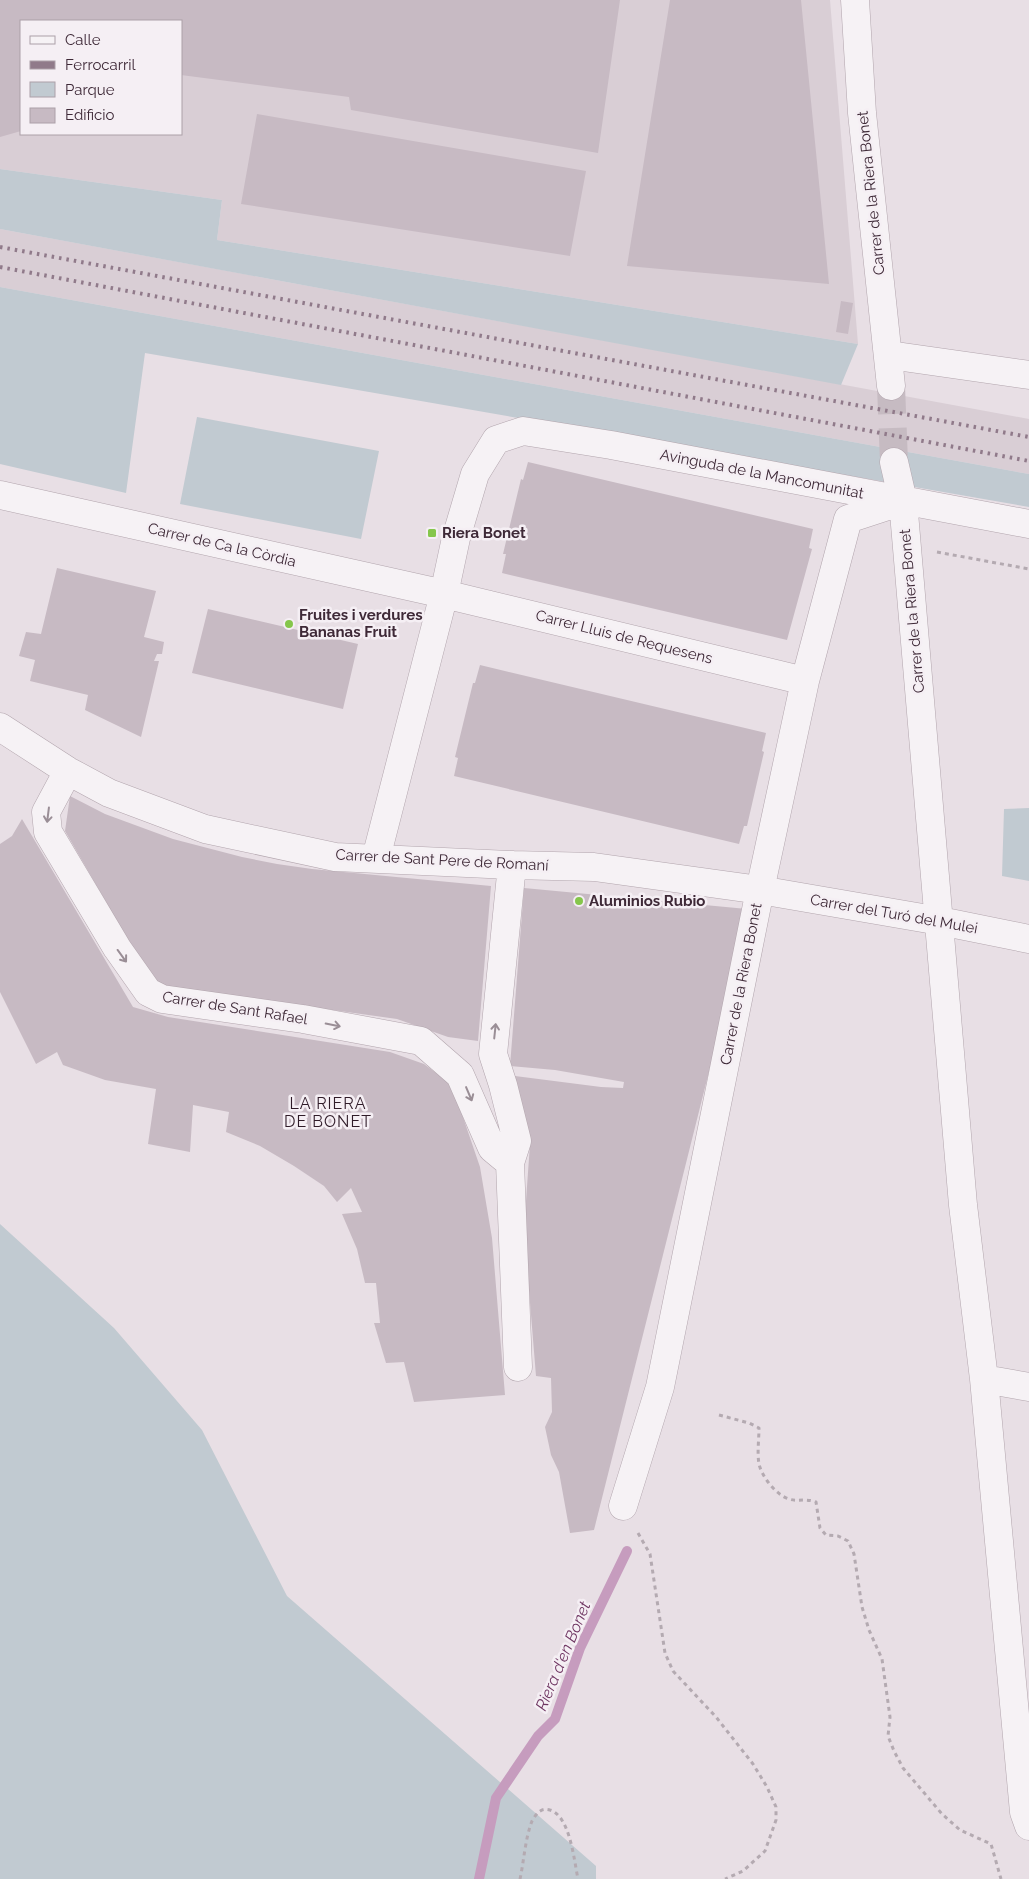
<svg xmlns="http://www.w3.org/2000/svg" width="1029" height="1879" font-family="Raleway,sans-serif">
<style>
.built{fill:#d9ced5;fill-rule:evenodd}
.green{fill:#c1cad1}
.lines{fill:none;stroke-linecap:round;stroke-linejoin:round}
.stream{stroke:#c69cbe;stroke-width:10}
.building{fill:#c7bac3}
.street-tunnel{stroke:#c6bbc2;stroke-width:28;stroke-dasharray:28 14;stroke-linecap:butt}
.street-casing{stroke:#b2a5ad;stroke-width:29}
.path{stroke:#b4aab1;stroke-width:3;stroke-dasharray:4 4;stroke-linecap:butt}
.street{stroke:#f6f2f5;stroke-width:28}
.rail{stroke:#907a8a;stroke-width:4;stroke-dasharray:2.5 5;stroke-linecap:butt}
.oneway{stroke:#9a8e96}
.poi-dot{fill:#85c64b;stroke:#f5eff4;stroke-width:2}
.labels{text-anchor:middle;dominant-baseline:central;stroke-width:5;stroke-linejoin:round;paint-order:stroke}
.street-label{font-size:15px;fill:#3e2937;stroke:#f5eff4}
.poi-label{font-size:15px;font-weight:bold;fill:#3e2937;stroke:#f5eff4;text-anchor:start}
.neighbourhood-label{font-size:16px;letter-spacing:1px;fill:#2f1b28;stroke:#f5eff4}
.water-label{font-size:16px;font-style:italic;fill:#6f3662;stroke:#f5eff4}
</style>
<rect width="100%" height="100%" fill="#e8dfe5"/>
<path class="built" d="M0,0H830L858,344L217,240L222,200L0,169ZM21,21H181V134H21Z
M0,229L1029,419V474L0,287Z"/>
<path class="green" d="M0,169L222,200L217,240L858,344L841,385L0,229Z
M0,287L1029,474V507L145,353L126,493L0,464Z
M197,417L379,451L361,539L180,504Z
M1029,808V881L1002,876L1004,809Z
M0,1224L114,1328L202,1430L287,1596L596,1866V1879H0Z"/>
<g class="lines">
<path class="stream" d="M479,1879L496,1798L538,1736L555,1719L580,1648L627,1551"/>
</g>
<path class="building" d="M0,0H620L598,153L351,110L349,97L181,75V21H21V131L0,137Z
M670,0H801L829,284L627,266Z
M257,114L586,171L570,256L241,204Z
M841,301L853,303L848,334L836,332Z
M528,462L813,529L809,548L812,549L787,640L502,573L506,554H503L521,479L523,480Z
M57,568L156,591L144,637L164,642L162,654H157L154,661H159L141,737L85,710L88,695L30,681L35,660L19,656L26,632L41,634Z
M208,609L358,644L343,709L192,673Z
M480,665L766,733L762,751L764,752L747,826H744L739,844L454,776L458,758L455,757L473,683H475Z
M70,796L105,814L173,839L242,857L277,864L312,869L491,886L478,1041L448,1037L397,1019L154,985L65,831Z
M22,819L133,1007L168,1017L390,1052L424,1064L452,1085L480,1167L492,1238L505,1395L414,1402L404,1362L386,1363L374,1323H380L376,1283H365L357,1249L342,1214L362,1212L351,1188L337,1202L324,1186L294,1166L260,1146L226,1132L229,1112L193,1105L190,1152L148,1144L156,1089L105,1080L63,1065L57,1052L36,1064L0,992V844L12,836Z
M524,888L747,909L749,912L594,1530L570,1533L559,1472L551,1455L545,1427L552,1412L551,1378L536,1376L524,1229L530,1144L515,1076L601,1087L623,1088L624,1082L555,1070L510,1066Z"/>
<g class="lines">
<path class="street-tunnel" d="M891,386L894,462"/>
<defs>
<path id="street" d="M855,0L862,113L891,386
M889,355L1029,375
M894,462L903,501L963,1205L984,1379L1024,1812L1029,1826
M0,495L444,594L805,681
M0,727L68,771L109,793L205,829L335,857L512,865L594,867L760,890L940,921L1029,939
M68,771L46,812L48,832L117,948L148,992L162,999L303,1019L421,1041L460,1075L492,1148L510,1163
M376,858L444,594L456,538L475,474L496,440L523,431L611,445L1029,524
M512,865L493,1054L503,1085L517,1141L510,1163L518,1367
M984,1379L1029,1387
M623,1506L660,1387L760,890L805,681L848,519L903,501"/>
</defs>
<use href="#street" class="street-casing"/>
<path class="path" d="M937,552L1029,569
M719,1415L749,1423L759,1428C759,1439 757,1453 759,1464C762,1477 776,1495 789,1499C798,1502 805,1498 816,1502L820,1528L826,1535L838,1536L848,1541L854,1554L862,1607L869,1630L882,1659L890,1717L888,1736L894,1751L903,1768L942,1814L960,1830L991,1844L1001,1879
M638,1533L650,1554L665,1653L673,1671L716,1717L753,1764L767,1787L776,1807V1820L765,1851L743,1871L725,1879
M520,1879C524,1861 525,1839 532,1821C536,1814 541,1807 550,1810C570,1816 574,1860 578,1879"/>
<use href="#street" class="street"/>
<path class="rail" d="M0,247L1029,437
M0,267L1029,461"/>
</g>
<defs><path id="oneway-shaft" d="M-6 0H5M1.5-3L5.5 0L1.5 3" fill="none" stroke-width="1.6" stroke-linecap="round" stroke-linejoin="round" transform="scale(1.25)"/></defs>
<g class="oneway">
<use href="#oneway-shaft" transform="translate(48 815) rotate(97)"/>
<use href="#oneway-shaft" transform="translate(122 956) rotate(54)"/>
<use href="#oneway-shaft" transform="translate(333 1025) rotate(11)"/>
<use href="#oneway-shaft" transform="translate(495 1031) rotate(-84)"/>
<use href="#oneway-shaft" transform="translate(469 1094) rotate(67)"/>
</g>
<g class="poi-dot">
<rect x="427" y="528" width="10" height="10" rx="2.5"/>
<circle cx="289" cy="624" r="5"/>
<circle cx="579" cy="901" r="5"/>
</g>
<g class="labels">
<g class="street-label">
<text transform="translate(871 193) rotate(-96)">Carrer de la Riera Bonet</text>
<text transform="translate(762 474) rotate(11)">Avinguda de la Mancomunitat</text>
<text transform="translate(222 545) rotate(13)">Carrer de Ca la Còrdia</text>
<text transform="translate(912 611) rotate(-95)">Carrer de la Riera Bonet</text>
<text transform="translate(624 637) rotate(14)">Carrer Lluis de Requesens</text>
<text transform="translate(442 860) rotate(3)">Carrer de Sant Pere de Romaní</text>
<text transform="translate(894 914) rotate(10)">Carrer del Turó del Mulei</text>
<text transform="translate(741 984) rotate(-79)">Carrer de la Riera Bonet</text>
<text transform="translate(235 1008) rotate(9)">Carrer de Sant Rafael</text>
</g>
<g class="poi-label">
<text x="442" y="533">Riera Bonet</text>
<text x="299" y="615">Fruites i verdures<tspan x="299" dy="17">Bananas Fruit</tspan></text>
<text x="589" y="901">Aluminios Rubio</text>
</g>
<g class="neighbourhood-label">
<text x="328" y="1103">LA RIERA<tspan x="328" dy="18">DE BONET</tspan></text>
</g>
<g class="water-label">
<text transform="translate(563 1656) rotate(-67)">Riera d'en Bonet</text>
</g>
</g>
<rect x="20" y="20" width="162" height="115" fill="#f5eff4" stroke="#aca0a8"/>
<rect x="30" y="36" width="25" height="8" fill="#f6f2f5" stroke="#aca0a8"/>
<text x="65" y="45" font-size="15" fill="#3e2937">Calle</text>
<rect x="30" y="61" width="25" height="8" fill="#907a8a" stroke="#aca0a8"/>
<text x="65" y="70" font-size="15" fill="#3e2937">Ferrocarril</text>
<rect x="30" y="82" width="25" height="15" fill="#c1cad1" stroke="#aca0a8"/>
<text x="65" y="95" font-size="15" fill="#3e2937">Parque</text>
<rect x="30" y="108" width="25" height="15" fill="#c7bac3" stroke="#aca0a8"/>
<text x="65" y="120" font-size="15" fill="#3e2937">Edificio</text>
</svg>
